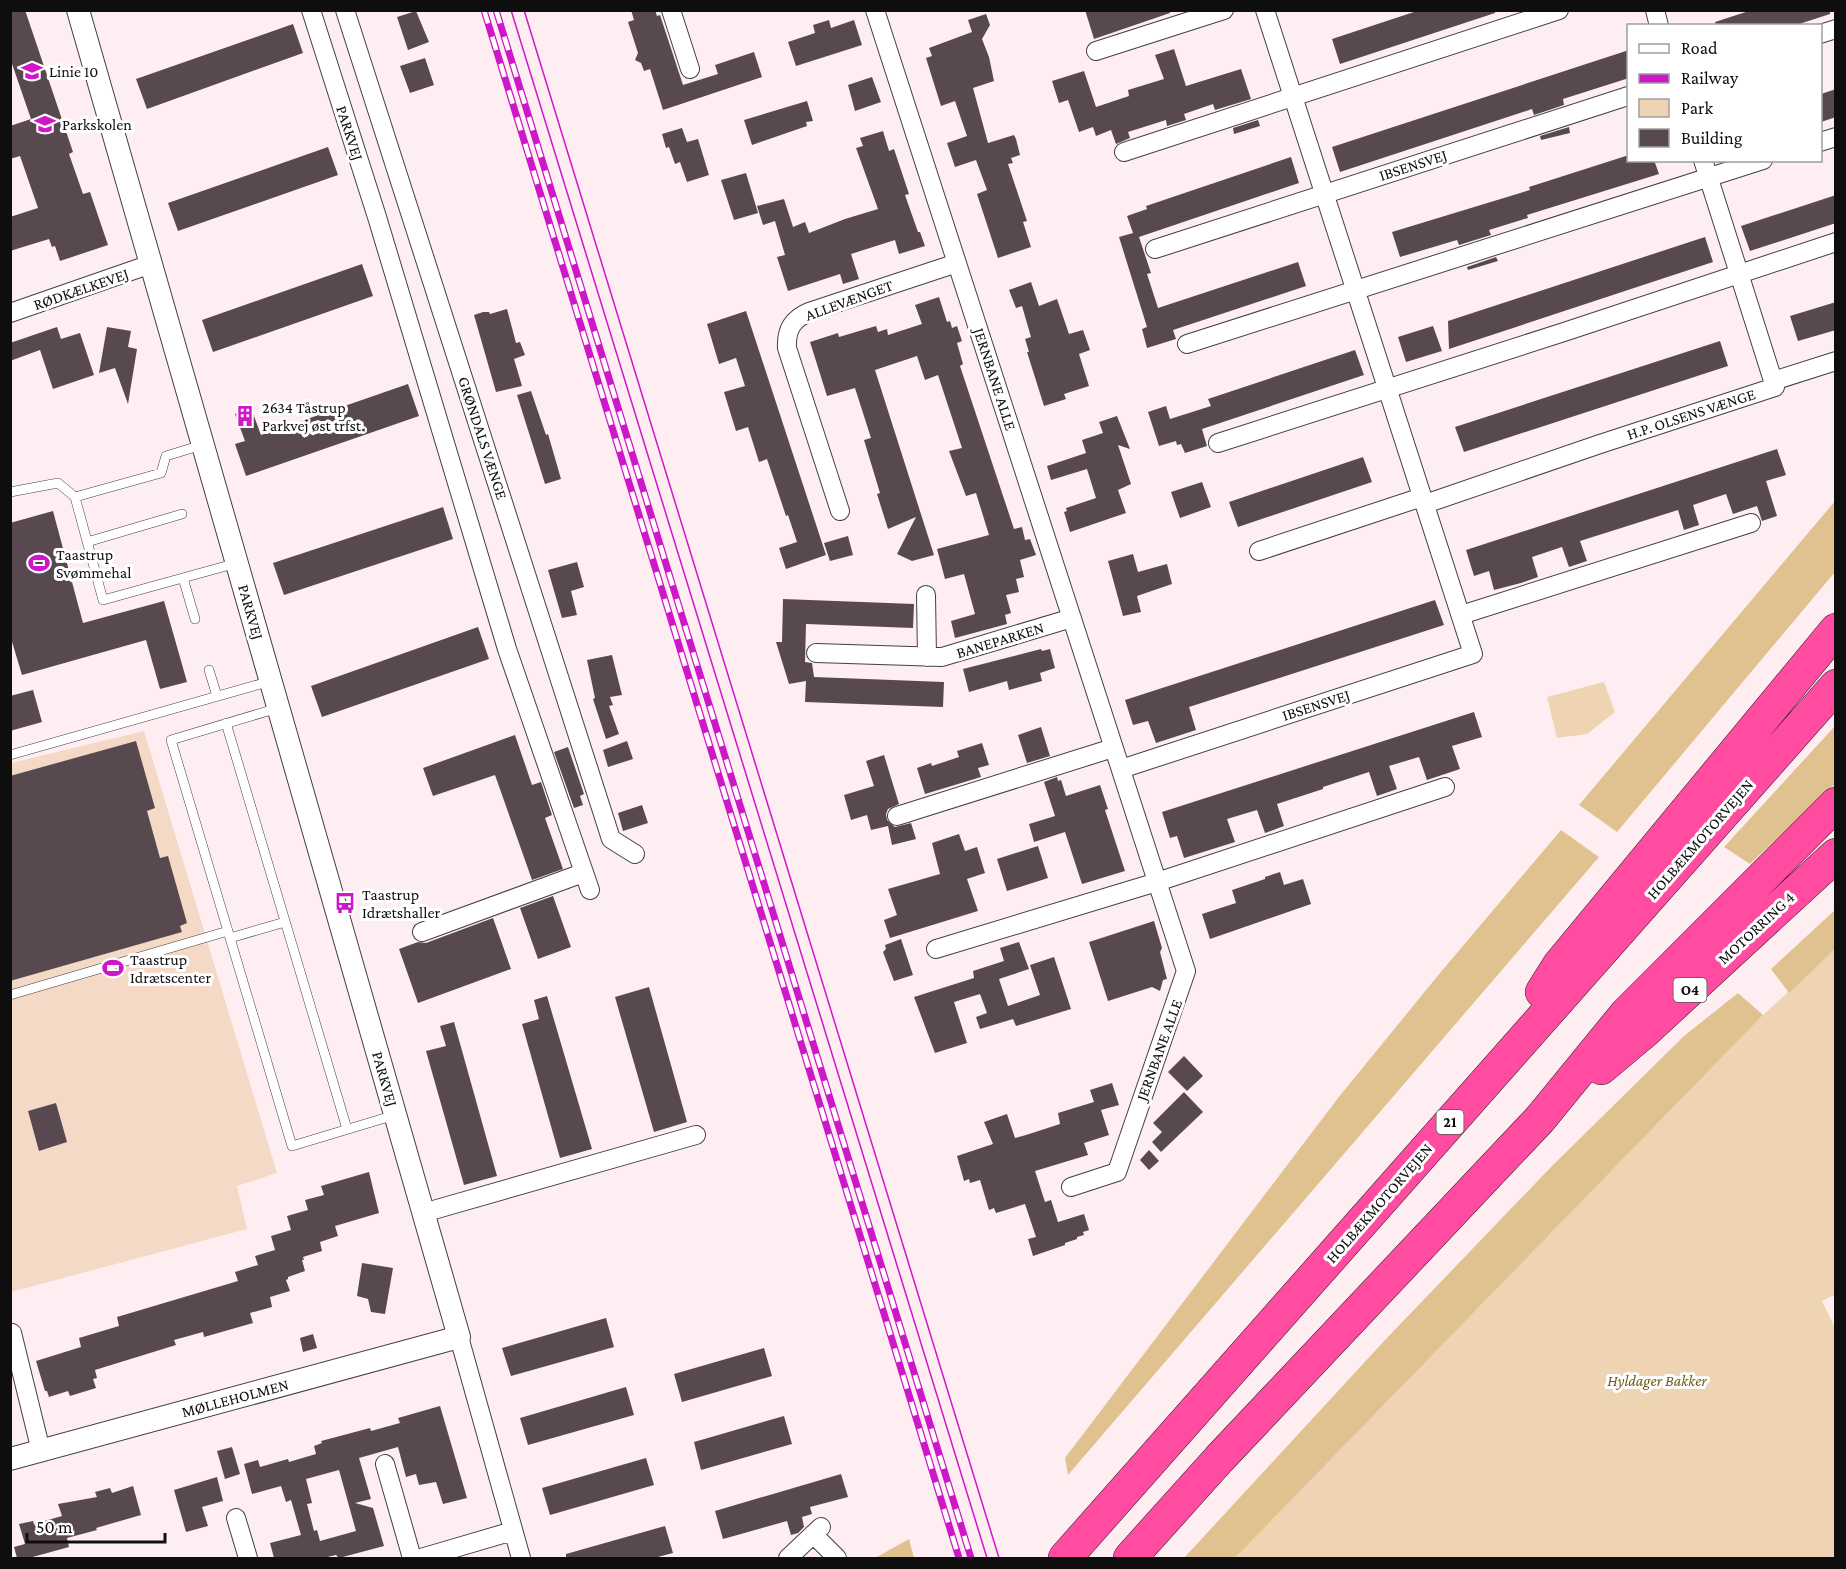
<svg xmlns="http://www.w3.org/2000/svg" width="1846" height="1569" font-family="'Crimson Pro',serif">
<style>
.green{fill:#eed4b3}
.forest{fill:#e0c291}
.pitch{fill:#f4d9c6}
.building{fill:#584951;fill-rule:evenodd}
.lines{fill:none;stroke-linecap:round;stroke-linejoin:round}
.service-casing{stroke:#414141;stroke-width:10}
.minor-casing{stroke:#414141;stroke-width:20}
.tertiary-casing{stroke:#414141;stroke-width:24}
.motorway-casing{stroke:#1f1f1f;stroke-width:34}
.service{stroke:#fff;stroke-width:9}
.minor{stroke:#fff;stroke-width:18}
.tertiary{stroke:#fff;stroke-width:22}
.motorway{stroke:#ff4ca1;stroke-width:33}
.tram{stroke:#cd17c9;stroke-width:1.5}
.rail-casing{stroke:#cd17c9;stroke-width:7}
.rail{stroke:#fff;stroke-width:4.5;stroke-dasharray:14;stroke-linecap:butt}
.labels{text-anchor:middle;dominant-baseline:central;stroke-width:6;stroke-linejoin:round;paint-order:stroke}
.shield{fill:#fff;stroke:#565656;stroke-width:1.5}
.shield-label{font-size:15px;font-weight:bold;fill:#0e0e0e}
.poi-label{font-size:16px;fill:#0e0e0e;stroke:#fff;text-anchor:start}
.street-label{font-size:16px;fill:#0e0e0e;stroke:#fff}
.park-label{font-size:16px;font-style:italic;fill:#6d6117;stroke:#fff}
</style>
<rect width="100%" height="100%" fill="#ffeef1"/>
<path class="green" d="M1604,682L1615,712L1587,734L1557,738L1547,697Z
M1835,949L1836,1294L1822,1301L1836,1330L1835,1558H1235L1763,1015Z"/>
<path class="forest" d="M1835,501V572L1617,832L1579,805Z
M1835,726V784L1750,864L1724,847Z
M1561,830L1599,857L1068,1475L1065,1458L1338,1098L1440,973Z
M1835,910V949L1789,993L1771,969Z
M1738,993L1763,1015L1235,1558H1184L1385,1340L1551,1167L1684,1036Z
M909,1539L914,1558H875Z"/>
<path class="pitch" d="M144,731L277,1173L237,1186L247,1229L11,1292V763Z"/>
<path class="building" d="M10,10H25L73,152L69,154L83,194L90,192L108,245L60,261L55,246L52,247L49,239L10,251V217L38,208L20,156L10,159V126L31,119L10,58Z
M631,10H655L657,16L660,15L683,85L718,74L715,65L754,52L762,77L663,110L650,69L644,71L641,63L635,60L638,53L628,22L634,20Z
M1085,10H1170V13L1094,39Z
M1420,10H1495V13L1340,64L1332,39Z
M1752,10H1830V14L1793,26H1716L1715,22Z
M416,11L429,42L408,50L397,17Z
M986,14L990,25L982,39L989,57L994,81L973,88L988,143L1014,135L1016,139L1020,155L1011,158L1013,163L1008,164L1027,221L1023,222L1031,247L998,258L977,194L987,190L976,160L955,167L947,143L967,136L955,101L941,106L926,58L932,56L929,48L972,32L968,20Z
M829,20L831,28L854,20L862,45L796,66L788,42L815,33L813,25Z
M293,24L303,53L147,109L136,79Z
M1174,49L1186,86L1241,69L1251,99L1215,110L1213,104L1184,114L1186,120L1167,126L1166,120L1128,132L1130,138L1116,144L1111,130L1096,136L1093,127L1079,132L1068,100L1059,103L1052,81L1084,71L1096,107L1129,96L1128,90L1164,79L1155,55Z
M1629,50V78L1563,99L1564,105L1534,115L1532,109L1340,172L1332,147Z
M425,58L434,85L410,93L400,66Z
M872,77L881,102L855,111L848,85Z
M1836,89V117L1821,122V94Z
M807,101L813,121L806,122L807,126L752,145L744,120Z
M1258,120L1260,126L1234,134L1233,128Z
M1569,127L1570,133L1541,140L1540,136Z
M682,128L687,142L698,139L709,175L687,182L680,162L675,164L669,147L666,148L662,134Z
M883,131L889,151L894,149L909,194L905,195L918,232H920L925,246L899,254L895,240L851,254L859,279L843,284L840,274L788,291L777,257L785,255L775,221L763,225L757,206L784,199L793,227L805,222L809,233L845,219L878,209L856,148L863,146L860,138Z
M328,147L338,175L178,231L168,203Z
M1629,155V160H1654L1659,174L1527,215L1528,218L1489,230L1491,235L1459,245L1457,240L1400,257L1392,232L1530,190L1529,187Z
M1291,157L1299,183L1139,237L1151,273L1147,274L1158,308L1298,262L1306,286L1173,330L1176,339L1147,348L1142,329L1147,327L1119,237L1133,233L1127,216L1147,209L1146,206Z
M746,173L758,213L734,220L721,180Z
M1836,195V223L1750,251L1741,226Z
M1705,237L1713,262L1449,349L1448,321Z
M1496,257L1498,261L1468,270L1467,267Z
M362,264L373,296L213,352L202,320Z
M1031,282L1039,306L1057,299L1069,334L1083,330L1090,350L1079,354L1089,386L1064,394L1066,399L1044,406L1027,352H1029L1025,339L1031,337L1022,306L1016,308L1009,290Z
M939,297L947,322L950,321L952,328L957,326L962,341L957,343L963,364L960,366L1014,529L1022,527L1025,540L1030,539L1036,555L1020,560L1024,577L1016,579L1019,592L1006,595L1011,613L1005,615L1007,624L955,638L951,621L975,614L964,574L945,579L937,549L989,535L976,493L966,496L949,451L962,448L938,375L925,380L917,356L875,370L934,555L912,561L897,554L916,517L888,529L877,494L880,493L864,440L871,438L855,388L827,396L810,342L838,333L839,337L876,326L878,332L887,329L888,335L922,324L915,305Z
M1836,302V330L1798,341L1790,316Z
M507,309L516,343L520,342L525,355L514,359L522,386L496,392L474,315L483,312H489L490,314Z
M746,311L826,555L786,569L779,548L797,542L788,515L786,516L767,459L759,462L748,427L736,431L724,392L745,386L736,358L719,364L707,324Z
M1433,326L1442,351L1406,362L1398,337Z
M57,327L61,339L80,333L94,375L53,389L40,350L10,361V343Z
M107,327L131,331L128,347L137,349L128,404L115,368L99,373Z
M1720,341L1728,366L1464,452L1455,427Z
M1355,350L1364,375L1202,429L1207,446L1185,453L1181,444L1177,445L1176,441L1159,446L1148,412L1166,406L1170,419L1211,406L1208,399Z
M408,384L419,416L246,476L235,444L245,441L235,414L251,408L261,435Z
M531,391L546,435L548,434L561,479L545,484L517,395Z
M1117,416L1130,449L1118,445L1131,484L1118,490L1126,513L1070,532L1064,512L1067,511L1066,508L1096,498L1087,469L1051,480L1047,466L1086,453L1082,440L1103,433L1099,422Z
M1777,449L1786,475L1766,481L1777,516L1762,521L1757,506L1733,514L1726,494L1693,505L1699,525L1684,530L1678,510L1580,541L1587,561L1569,567L1562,547L1532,557L1538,577L1521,583L1494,590L1489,571L1474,576L1466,550Z
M1363,457L1372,482L1238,527L1229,502Z
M1202,482L1211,507L1180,518L1171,492Z
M443,507L453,539L284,595L273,563Z
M53,511L83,623L164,601L187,682L160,689L146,640L22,675L10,635V523Z
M848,536L853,555L830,561L824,543Z
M1133,554L1138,572L1167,564L1172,584L1137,596L1141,612L1123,616L1108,561Z
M577,562L584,587L571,591L577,615L562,618L548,570Z
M783,599L914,604L913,628L806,624L805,662L812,663L814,677L944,682L943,707L805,702L806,681L789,684L776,642H782Z
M1435,600L1444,625L1189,707L1196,730L1156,743L1148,721L1133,725L1125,700Z
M478,627L489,659L322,717L311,686Z
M1041,649L1042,651L1050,649L1055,668L1040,673L1042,681L1009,690L1007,681L969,692L963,669Z
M612,655L622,695L610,697L613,705L609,706L619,734L606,739L593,699L595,698L587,660Z
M33,690L42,722L10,731V696Z
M1474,712L1482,737L1452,746L1460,769L1427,780L1419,757L1389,766L1397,789L1377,796L1369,772L1323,787V789L1277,804L1284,826L1265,833L1257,810L1227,819L1235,842L1184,858L1177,836L1170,838L1162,812Z
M1041,727L1050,756L1027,763L1018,735Z
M515,735L532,785L541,782L552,815L545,818L563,869L532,880L495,775L433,796L423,768Z
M136,741L155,808L147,811L160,858L168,856L187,923L180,926L182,932L10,981V776Z
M627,741L633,759L608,767L603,750Z
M982,743L989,765L978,768L981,777L925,794L917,768L931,763L932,766L959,757L957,751Z
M568,747L584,794L580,796L583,805L574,808L554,752Z
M884,755L899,804L888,809L886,814L887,820L895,827L911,823L916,839L892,845L888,826L871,830L867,815L851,820L844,795L874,786L866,761Z
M1057,777L1058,781L1061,780L1066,796L1100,785L1108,809L1105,810L1125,871L1082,884L1065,832L1034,842L1029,824L1055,816L1044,782Z
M642,805L648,823L623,831L618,813Z
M959,834L965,851L977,847L985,873L967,879L978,911L890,938L884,920L897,915L888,889L940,874L932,843Z
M1038,846L1048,878L1007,891L997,859Z
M1280,872L1284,885L1303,879L1311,904L1210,939L1202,914L1236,903L1232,890L1265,879V877Z
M553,896L571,947L538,959L520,908Z
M493,918L511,969L418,1003L399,949L418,942L426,943Z
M1154,921L1162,948L1160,952L1167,979L1163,980L1160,991L1152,987L1108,1001L1089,942Z
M901,939L913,975L894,981L883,952L886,949L885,945Z
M1019,942L1029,969L999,979L1008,1006L1040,995L1030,965L1054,957L1071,1009L1016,1026L1013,1019L980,1029L976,1017L987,1013L980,994L954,1002L967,1043L935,1053L914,997L974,978L973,971L1004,961L1000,948Z
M649,987L687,1122L654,1132L615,997Z
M547,996L592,1149L560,1158L522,1024L539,1019L534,1000Z
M454,1022L497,1176L464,1185L426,1051L446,1046L440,1026Z
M1184,1056L1203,1076L1187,1091L1168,1072Z
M1112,1083L1119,1105L1101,1110L1109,1135L1084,1143L1088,1155L1035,1171L1045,1202L1051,1200L1058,1222L1084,1214L1089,1230L1083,1232L1084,1235L1077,1237V1239L1065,1243V1245L1033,1256L1028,1239L1036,1237L1025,1204L996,1213L994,1208L989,1210L980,1180L970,1183L969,1179L964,1181L957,1156L993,1144L984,1122L1007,1114L1015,1138L1026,1135L1060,1124L1058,1113L1094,1102L1090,1090Z
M1184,1092L1203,1112L1161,1152L1152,1142L1162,1132L1153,1123Z
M56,1103L67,1142L39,1151L28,1111Z
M1149,1150L1159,1161L1149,1170L1140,1160Z
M369,1172L379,1213L335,1226L338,1236L320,1242L322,1251L303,1257L304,1260H302L305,1271L288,1277V1279L286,1280L290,1291L270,1297L272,1307L250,1313L253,1323L204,1337L203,1332L174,1340L176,1345L95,1370L97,1378L93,1379L96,1388L70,1396L68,1391L49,1397L47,1391H45L36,1361L81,1347L79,1338L119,1326L117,1317L238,1281L235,1272L258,1265L255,1256L275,1250L271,1236L291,1230L287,1216L308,1210L305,1200L324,1195L321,1186Z
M362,1263L393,1268L385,1314L371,1312L368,1299L357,1296Z
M606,1318L614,1347L511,1376L502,1348Z
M313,1334L317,1348L303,1352L300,1338Z
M764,1348L772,1376L682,1402L674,1374Z
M626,1387L634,1415L528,1445L520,1418Z
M440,1406L467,1498L443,1504L436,1482L419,1485L416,1474L406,1477L398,1447L359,1458L371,1499L355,1503L373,1508L384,1546L339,1558L336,1555L323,1558H274L270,1543L301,1535L291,1500L286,1502L281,1486L252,1494L244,1464L258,1460L260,1467L288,1459L289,1462L316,1454L314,1446L322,1443L321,1441L370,1428L371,1431L400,1423L398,1418ZM339,1470L356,1531L320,1541L317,1530L314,1531L307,1504L312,1503L306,1479Z
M784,1416L792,1444L701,1470L694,1442Z
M232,1447L240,1474L225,1479L217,1451Z
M646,1458L654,1485L550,1515L542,1488Z
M841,1474L848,1497L810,1507L812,1514L802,1517L804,1527L798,1533L791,1535L787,1521L723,1539L715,1511Z
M217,1477L223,1501L202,1507L208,1526L186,1532L174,1490Z
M133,1486L141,1515L96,1528L97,1530L67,1538L69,1547L29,1558H17L14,1547L25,1544L19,1524L33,1521L34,1524L62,1516L58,1504L97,1497L95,1492L110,1488L112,1493Z
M665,1526L673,1553L654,1558H566V1554Z"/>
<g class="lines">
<defs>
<path id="service" d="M10,492L58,483L75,497L103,600L237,563
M75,497L161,473L166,456L202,445
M87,542L182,514
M183,578L195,619
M209,670L217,696
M278,708L171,740L292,1146L395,1115
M226,723L347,1129
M10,755L271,681
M230,938L285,922
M10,995L228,931"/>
<path id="minor" d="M311,10L377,217L507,649L590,890
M345,10L611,839L635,854
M671,10L690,69
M875,10L1186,971L1117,1172L1071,1187
M1655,10L1659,26
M1820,34L1836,29
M1096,51L1224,10
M1820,142L1836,137
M1124,152L1559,10
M1155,249L1628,96
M10,313L151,264
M1187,344L1763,160
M1773,381L1836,361
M1218,443L1564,332L1836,242
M1425,504L1600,444L1775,387L1703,160
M840,511L787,348C786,329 793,319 809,312L957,263
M1259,551L1422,497
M926,595L927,657
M1461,615L1751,523
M816,653L942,657L1072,618
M1121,769L1473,654L1265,10
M897,816L1113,748
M422,932L583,873
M936,949L1157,882L1445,787
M423,1213L696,1135
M12,1333L41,1451
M459,1337L521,1558
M385,1464L412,1558
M236,1518L248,1558
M813,1534L837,1558
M421,1558L513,1531
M788,1558L821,1527"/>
<path id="tertiary" d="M10,1459L459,1337L78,10"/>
<path id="motorway" d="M1542,992L1559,965L1836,630
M1601,1068L1644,1032L1836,855
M1065,1558L1836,686
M1130,1558L1219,1459L1540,1119L1625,1015L1836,804"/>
</defs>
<use href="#service" class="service-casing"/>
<use href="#minor" class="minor-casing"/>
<use href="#tertiary" class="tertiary-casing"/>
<use href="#motorway" class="motorway-casing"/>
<use href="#service" class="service"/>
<use href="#minor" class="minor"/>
<use href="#tertiary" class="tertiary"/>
<use href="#motorway" class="motorway"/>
<path class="tram" d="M511,10L987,1558
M524,10L999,1558"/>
<defs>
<path id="rail" d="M484,10L959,1558
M496,10L971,1558"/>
</defs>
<use href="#rail" class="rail-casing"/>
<use href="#rail" class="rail"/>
</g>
<defs>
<symbol id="school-bare" viewBox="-9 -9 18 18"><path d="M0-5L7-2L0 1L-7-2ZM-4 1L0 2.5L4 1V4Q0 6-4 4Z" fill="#cd17c9" stroke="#fff" stroke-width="2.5" paint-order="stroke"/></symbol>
<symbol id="building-bare" viewBox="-9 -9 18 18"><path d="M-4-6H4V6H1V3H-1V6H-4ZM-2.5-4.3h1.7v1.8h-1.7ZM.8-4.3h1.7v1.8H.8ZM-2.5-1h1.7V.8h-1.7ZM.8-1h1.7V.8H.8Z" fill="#cd17c9" stroke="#fff" stroke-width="2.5" paint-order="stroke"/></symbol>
<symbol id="stadium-bare" viewBox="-9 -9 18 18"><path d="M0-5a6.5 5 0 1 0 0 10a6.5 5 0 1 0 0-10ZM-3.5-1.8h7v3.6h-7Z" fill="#cd17c9" stroke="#fff" stroke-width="2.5" paint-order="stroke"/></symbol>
<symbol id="bus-bare" viewBox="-9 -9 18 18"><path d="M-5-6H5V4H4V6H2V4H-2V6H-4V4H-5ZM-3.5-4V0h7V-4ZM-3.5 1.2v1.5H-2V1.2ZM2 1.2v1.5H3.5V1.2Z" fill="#cd17c9" stroke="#fff" stroke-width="2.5" paint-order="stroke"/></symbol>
</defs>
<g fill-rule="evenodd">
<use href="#school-bare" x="17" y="56" width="30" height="30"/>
<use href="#school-bare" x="30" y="109" width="30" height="30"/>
<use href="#building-bare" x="230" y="401" width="30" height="30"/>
<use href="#stadium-bare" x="24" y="548" width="30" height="30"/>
<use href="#bus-bare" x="330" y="888" width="30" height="30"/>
<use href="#stadium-bare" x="98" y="953" width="30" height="30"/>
</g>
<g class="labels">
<g class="shield">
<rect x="1673.5" y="978" width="33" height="24" rx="4.5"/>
<rect x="1436.5" y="1110" width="27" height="24" rx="4.5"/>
</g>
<g class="shield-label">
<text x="1690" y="990">O4</text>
<text x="1450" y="1122">21</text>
</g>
<g class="poi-label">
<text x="49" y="71">Linie 10</text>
<text x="62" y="124">Parkskolen</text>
<text x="262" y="407">2634 Tåstrup<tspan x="262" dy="18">Parkvej øst trfst.</tspan></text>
<text x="56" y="554">Taastrup<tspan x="56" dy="18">Svømmehal</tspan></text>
<text x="362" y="894">Taastrup<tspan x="362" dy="18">Idrætshaller</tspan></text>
<text x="130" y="959">Taastrup<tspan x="130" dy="18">Idrætscenter</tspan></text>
</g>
<g class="street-label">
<text transform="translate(350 133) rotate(72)">PARKVEJ</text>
<text transform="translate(1413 165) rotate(-18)">IBSENSVEJ</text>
<text transform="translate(81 289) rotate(-19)">RØDKÆLKEVEJ</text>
<text transform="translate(849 300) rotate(-20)">ALLEVÆNGET</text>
<text transform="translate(995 379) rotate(72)">JERNBANE ALLE</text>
<text transform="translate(1691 414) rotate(-18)">H.P. OLSENS VÆNGE</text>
<text transform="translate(483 438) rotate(72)">GRØNDALS VÆNGE</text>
<text transform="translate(251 612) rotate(74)">PARKVEJ</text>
<text transform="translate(1000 640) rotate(-17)">BANEPARKEN</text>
<text transform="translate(1316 705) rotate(-18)">IBSENSVEJ</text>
<text transform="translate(1700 839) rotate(-49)">HOLBÆKMOTORVEJEN</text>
<text transform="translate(1756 928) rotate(-43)">MOTORRING 4</text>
<text transform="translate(1159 1050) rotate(-70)">JERNBANE ALLE</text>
<text transform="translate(385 1079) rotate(74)">PARKVEJ</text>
<text transform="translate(1379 1203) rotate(-49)">HOLBÆKMOTORVEJEN</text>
<text transform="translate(235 1398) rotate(-15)">MØLLEHOLMEN</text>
</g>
<g class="park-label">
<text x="1657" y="1380">Hyldager Bakker</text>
</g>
</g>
<rect width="1846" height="1569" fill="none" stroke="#0e0e0e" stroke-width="24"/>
<rect x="1627" y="24" width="195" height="138" fill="#ffffff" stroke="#9f9f9f" stroke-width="1.5"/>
<rect x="1639" y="44" width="30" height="9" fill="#ffffff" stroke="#9f9f9f" stroke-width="1.5"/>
<text x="1681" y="54" font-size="18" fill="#0e0e0e">Road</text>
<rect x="1639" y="74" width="30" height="9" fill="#cd17c9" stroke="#9f9f9f" stroke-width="1.5"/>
<text x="1681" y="84" font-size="18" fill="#0e0e0e">Railway</text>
<rect x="1639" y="99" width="30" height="18" fill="#eed4b3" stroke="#9f9f9f" stroke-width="1.5"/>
<text x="1681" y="114" font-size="18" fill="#0e0e0e">Park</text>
<rect x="1639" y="129" width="30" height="18" fill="#584951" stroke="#9f9f9f" stroke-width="1.5"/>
<text x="1681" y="144" font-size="18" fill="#0e0e0e">Building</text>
<path d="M27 1533v9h138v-9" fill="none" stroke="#0e0e0e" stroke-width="3"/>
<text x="36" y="1533" font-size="18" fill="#0e0e0e" stroke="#ffffff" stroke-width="4.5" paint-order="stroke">50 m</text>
</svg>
